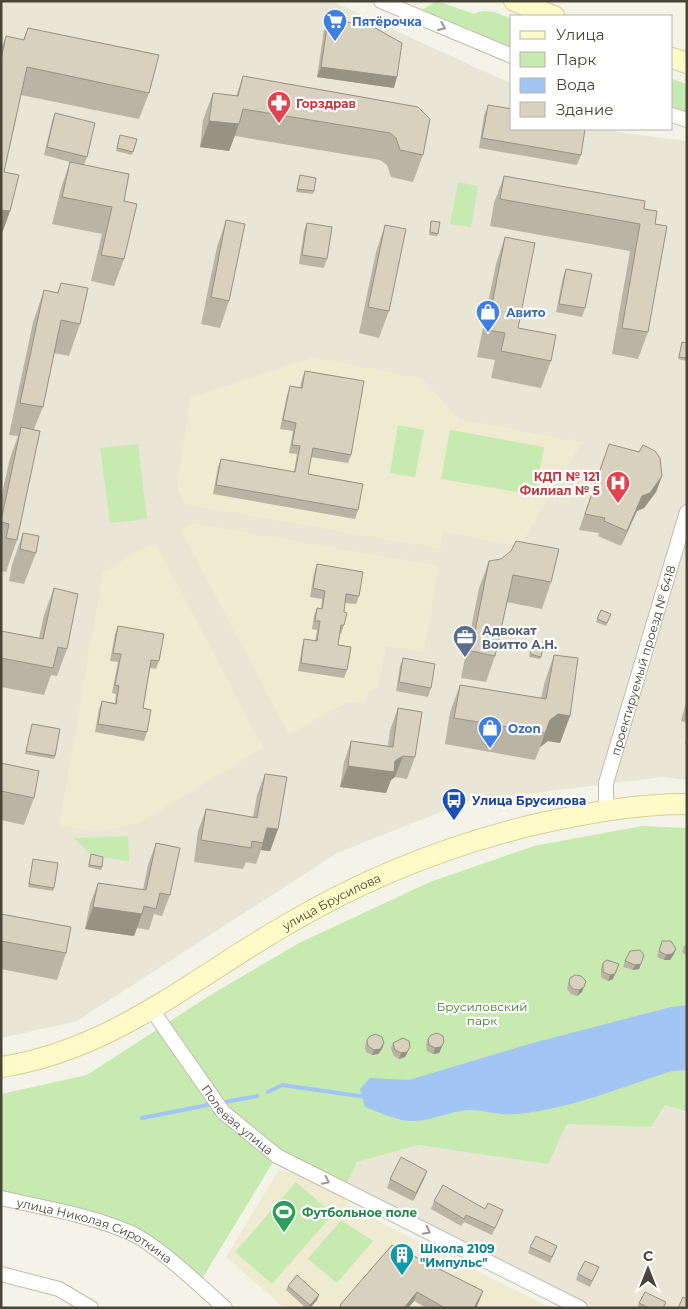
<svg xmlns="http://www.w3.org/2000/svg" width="688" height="1309" font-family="Montserrat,sans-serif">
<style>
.residential{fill:#e9e6d6}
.education{fill:#eeebd1}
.green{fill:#c6eab0}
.water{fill:#a3c5f3}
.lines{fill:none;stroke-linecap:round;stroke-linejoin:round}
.stream{stroke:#a3c5f3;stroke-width:4}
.street-casing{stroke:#c0bcaa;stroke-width:16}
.secondary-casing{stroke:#d6cf96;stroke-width:22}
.street{stroke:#fff;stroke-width:14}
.secondary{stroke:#fffac8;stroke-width:20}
.wall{fill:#b9b4a3}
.shaded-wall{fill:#969284}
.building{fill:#d7d1bd;stroke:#969284}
.oneway{stroke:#9a9890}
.labels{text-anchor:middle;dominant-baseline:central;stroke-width:4.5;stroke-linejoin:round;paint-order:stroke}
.shop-label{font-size:12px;font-weight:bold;fill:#366cbe;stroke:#fff;text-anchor:start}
.health-label{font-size:12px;font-weight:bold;fill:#be3a42;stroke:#fff;text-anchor:start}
.service-label{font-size:12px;font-weight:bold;fill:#4e5e75;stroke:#fff;text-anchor:start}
.street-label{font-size:12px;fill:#484436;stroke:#fff}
.transit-label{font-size:12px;font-weight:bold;fill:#164399;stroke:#fff;text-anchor:start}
.park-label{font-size:12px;fill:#3a7d27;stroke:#fff}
.leisure-label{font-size:12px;font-weight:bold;fill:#27864d;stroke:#fff;text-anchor:start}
.culture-label{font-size:12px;font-weight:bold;fill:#0d838f;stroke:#fff;text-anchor:start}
</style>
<rect width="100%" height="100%" fill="#f4f3e8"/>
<path class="residential" d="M1,1H331L512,84V129H610L618,132L687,141V780L663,777L469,801L337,853L77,1021L1,1038Z
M662,1104L687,1113V1308H593L346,1185L357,1162L419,1145L547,1163L567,1124Z"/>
<path class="education" d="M314,357L421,378L459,419L582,442L520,546L443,532L440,549L184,504L177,486L190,398Z
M193,523L439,566L424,652L386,646L379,687L370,691L364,703H347L289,734L181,530Z
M155,542L263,748L138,824L96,831L59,826L103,572Z
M278,1171L304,1174L344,1196L349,1205L377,1217L379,1222L551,1308H284L226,1257Z"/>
<path class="green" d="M437,1L474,14C487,7 499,14 512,19V49L422,10Z
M672,79L687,84V113L672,108Z
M458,182L478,186L471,227L450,224Z
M398,425L424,430L415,477L390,473Z
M450,430L544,447L535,495L441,479Z
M138,444L147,519L110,523L100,448Z
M642,826L687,828V1112L665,1105L651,1127L567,1124L548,1164L419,1145L357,1162L345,1187L278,1154L200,1282L137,1235L1,1197V1094L87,1075L209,996L299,943L430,882L534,846Z
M128,836L129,862L90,854L74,838Z
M296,1182L333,1214L272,1284L235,1252Z
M341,1220L373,1241L337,1283L308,1259Z"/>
<path class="water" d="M687,1005V1070L672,1071C622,1087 570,1109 518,1114C501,1116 485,1110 469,1110C450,1111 434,1120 416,1121C399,1122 381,1113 365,1107L360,1089L370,1078L409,1080L529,1044L671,1007Z"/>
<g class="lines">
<path class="stream" d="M268,1092L282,1085L366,1097
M220,1103L257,1096
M142,1118L213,1104"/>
<defs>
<g id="street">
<path d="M381,1L512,56"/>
<path d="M672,115L687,120"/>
<path id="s1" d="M606,810V783L687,512"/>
<path id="s2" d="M152,1010L223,1112L277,1156L580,1308"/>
<path id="s3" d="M1,1198C44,1208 91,1215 131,1233C160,1247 200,1286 225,1308"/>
<path d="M1,1274L59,1289L91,1308"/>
</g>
<g id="secondary">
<path d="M514,1L554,16"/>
<path d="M672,58L687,63"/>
<path id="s4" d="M1,1067C112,1050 192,979 286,925C365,878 448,845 537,824C587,813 636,804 687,804"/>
</g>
</defs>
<use href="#street" class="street-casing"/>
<use href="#secondary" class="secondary-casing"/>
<use href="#street" class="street"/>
<use href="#secondary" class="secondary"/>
</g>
<path class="wall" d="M328,20L394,88L317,77L324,30Z
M28,28L149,93L139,119L21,95L4,172L10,211L1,236V49L6,36L23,40Z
M243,76L418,107L423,155L413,182L391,177L387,165L380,160L235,136L229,151L200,147L203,120L213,93L236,96Z
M488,105L581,155L577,165L479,148L484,116Z
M55,113L87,157L84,165L124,201V259L114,286L91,281L102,234L52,224L61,188L70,162L44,155L52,121Z
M119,138L137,139L132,155L116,151Z
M300,175L314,191L313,194L296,192Z
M504,176L644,209L655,224L648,332L638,359L612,354L630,251L490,226L494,203Z
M226,220L229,301L220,328L201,324L217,247Z
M431,221L438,234L437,236L429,235Z
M307,223L327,259L324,268L299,264L304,231Z
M385,225L389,311L379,338L359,333L376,252Z
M505,237L518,328L551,361L541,388L491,378L495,360L477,357L496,264Z
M566,269L585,308L582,317L556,312L563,277Z
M61,283L80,324L69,356L54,353L43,407L34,429L17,540L6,572L1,571V498L10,458L18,436L9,435L33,322L44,290L57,293Z
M682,342L687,343V361L678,359Z
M305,371L351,455L348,463L311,457L308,474L358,510L355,519L213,494L218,467L221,459L294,472L297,454L289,453L293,431L280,429L287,395L290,386L300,388L302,379Z
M603,460L662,476L656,492L644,508L637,511L621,546L598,536L599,533L579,530Z
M23,533L36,553L24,584L9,581L12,565Z
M489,561L551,582L542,609L507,602L495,656L486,682L461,678L479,588Z
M317,564L359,596L356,604L345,603L344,612V625L341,634L340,633L338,645L347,670L344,678L298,671L302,647L304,639L315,641L317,630L312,629L314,616L317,608L321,609L322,599L310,597L314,573Z
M54,588L67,649L57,676L51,675L44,695L1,687V631L39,638L44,615Z
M601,610L611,614L606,626L596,622Z
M118,626L159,661L156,669L150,668L143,708L147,732L144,741L95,732L99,709L102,701L115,703L116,694L112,693L118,662L110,661L115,634Z
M532,645L541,657L540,659L529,657Z
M554,655L570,716L560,743L548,741L540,747L535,760L445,744L450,712L460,685L541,698L545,681Z
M403,658L431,688L428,697L396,691L400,666Z
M687,698V723L681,721Z
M398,708L415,757L407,779L395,777L391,780L386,793L340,787L344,762L351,741L388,746L390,730Z
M32,724L55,756L54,759L25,754Z
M687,736V744H685Z
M1,763L34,798L24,825L1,820Z
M265,774L278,829L270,851L261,850L256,864L246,862L243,869L194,862L198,831L206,809L253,817L257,795Z
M156,843L170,895L162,916L154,914L149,930L137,928L134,936L85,929L90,904L98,883L143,890L148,865Z
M91,854L102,867L101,870L88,867Z
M33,859L54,888L53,891L28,887Z
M1,914L66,953L57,980L1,969Z
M662,941L674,954L670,960H664L657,957Z
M687,944V956L682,952L684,946Z
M644,955L639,969L633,970L623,967L625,961Z
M603,963L613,979L608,981L601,977V969Z
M570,978L582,992L577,996L571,994L567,989L568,984Z
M428,1039L444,1042L439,1053L433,1054L427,1051L426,1045Z
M367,1040L384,1043L382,1049L378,1054L372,1055L366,1052L365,1046Z
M393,1043L408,1052L405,1057L399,1059L393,1055L391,1048Z
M390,1179H424L413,1201L387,1188Z
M434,1201L500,1217L492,1235L464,1222L461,1226L431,1209Z
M392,1245L483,1291L480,1299L476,1308H427L414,1301L408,1308H339L340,1305Z
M530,1247L555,1252L550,1263L528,1253Z
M599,1267L590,1287L576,1280L578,1274Z
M288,1286L317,1300L310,1308H306L286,1290Z
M666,1302L664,1308H637L639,1303Z"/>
<path class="shaded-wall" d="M321,67L397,77L394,88L317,77Z
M209,121L239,124L229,151L200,147Z
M1,210L10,211L1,236Z
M662,476L656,492L644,508L637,511L621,546L627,531L642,496Z
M558,714L570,716L560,743L548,741L540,747L535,760L550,720Z
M403,756L395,777L391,780L386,793L340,787L348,766L395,761Z
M267,828L278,829L270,851L261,850Z
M93,907L142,914L134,936L85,929Z
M676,949L674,954L670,960H664L666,955Z
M619,964L613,979L608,981L610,975Z
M641,964L639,969L633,970L635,965Z
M584,987L582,992L577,996L579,990Z
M444,1042L439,1053L433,1054L435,1048Z
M384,1043L382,1049L378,1054L372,1055L374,1050Z
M410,1047L405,1057L399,1059L401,1053Z
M427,1171L424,1179L413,1201L416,1193Z
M483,1291L480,1299L476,1308H474Z
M417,1292L414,1301L408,1308H404Z
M319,1295L317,1300L310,1308H309L310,1305Z"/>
<path class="building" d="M328,20L370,25L402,43L397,77L321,67Z
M28,28L159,55L149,93L27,67L4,172L19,175L10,211L1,210V59L6,36L24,40Z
M243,76L418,107L430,119L423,155L400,150L396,138L390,133L243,109L239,124L209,121L213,93L238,96Z
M488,105L512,109V129H585L581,155L482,138Z
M55,113L95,123L87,157L47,147Z
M120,135L137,139L133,152L117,148Z
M70,162L129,174L124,201L137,204L124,259L101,255L112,207L62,197Z
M300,175L316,178L314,191L297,189Z
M504,176L645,201L644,209L657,211L655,224L667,226L648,332L622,328L640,224L500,199Z
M226,220L245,224L229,301L211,297Z
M431,221L440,222L438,234L430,232Z
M307,223L332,227L327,259L302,255Z
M385,225L406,229L389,311L368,307Z
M505,237L535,243L518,328L556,335L551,361L501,351L505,333L487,330Z
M566,269L592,274L585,308L559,304Z
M61,283L88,288L80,324L61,320L43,407L20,403L44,290L58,293Z
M682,342L687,343V358L679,357Z
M305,371L364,381L351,455L313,448L308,474L363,484L358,510L216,485L221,459L295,472L300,446L292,445L296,423L283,420L290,386L302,388Z
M21,427L40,431L17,540L6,538L9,524L1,522V521Z
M609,444L639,452L643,445L655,451L660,458L662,476L650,493L642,496L627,531L604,521L605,518L585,514Z
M23,533L39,536L36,553L20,549Z
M516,541L559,549L551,582L513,575L495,656L471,651L489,561L501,559L511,551Z
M317,564L363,572L359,596L346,594L344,612L347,613L344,625H341L338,645L351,647L347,670L301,663L304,639L317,641L320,621H315L317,608L322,609L325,591L313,588Z
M54,588L78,594L67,649L58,647L53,668L1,658V631L43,639Z
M601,610L611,614L607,623L597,619Z
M118,626L164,634L159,661L151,660L143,708L151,710L147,732L98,724L102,701L116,704L119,686L115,685L121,654L113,653Z
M532,645L543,647L541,657L530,654Z
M554,655L578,658L570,716L558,714L550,720L545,733L454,718L460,685L546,699Z
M403,658L435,664L431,688L399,682Z
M398,708L422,712L415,757L403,756L395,761L394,772L348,766L351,741L393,747Z
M32,724L60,729L55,756L26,751Z
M1,763L39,771L34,798L1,791Z
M265,774L287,777L278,829L267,828L263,843L252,841L251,848L201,840L206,809L257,818Z
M156,843L180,848L170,895L160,893L156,909L144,906L142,914L93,907L98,883L146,890Z
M91,854L103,857L102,867L89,865Z
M33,859L58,863L54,888L29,884Z
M1,914L71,927L66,953L1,941Z
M662,941H671L676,949L672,954L666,955L659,951Z
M640,950L644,955L641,964L635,965L625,961L630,951Z
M607,960L619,964L615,974L610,975L603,972V963Z
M575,975L581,976L586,981L584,987L579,990L573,989L569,984L570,978Z
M437,1033L443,1036L444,1042L441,1047L435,1048L429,1045L428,1039L431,1035Z
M376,1034L382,1037L384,1043L380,1049L374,1050L368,1046L367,1040L370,1036Z
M403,1038L409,1041L410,1047L407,1052L401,1053L395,1050L393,1043Z
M401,1157L427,1171L416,1193L390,1179Z
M443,1185L485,1209L488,1203L503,1210L495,1228L466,1215L464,1219L434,1201Z
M536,1236L557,1246L552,1257L530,1247Z
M392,1245L483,1291L474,1308H445L417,1292L404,1308H343L340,1305Z
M585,1261L599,1267L592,1281L578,1274Z
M297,1275L319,1295L310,1305L288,1286Z
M645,1292L666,1302L663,1308H649L639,1303Z
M683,1297L687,1299V1308H678Z"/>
<defs><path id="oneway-chevron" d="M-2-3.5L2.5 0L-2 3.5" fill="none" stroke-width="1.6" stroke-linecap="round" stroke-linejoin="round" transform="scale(1.25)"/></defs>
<g class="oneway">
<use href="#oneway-chevron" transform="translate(442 27) rotate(23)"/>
<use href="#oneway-chevron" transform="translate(326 1181) rotate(26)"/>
<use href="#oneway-chevron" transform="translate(427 1231) rotate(27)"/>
</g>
<defs>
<symbol id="supermarket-pin" viewBox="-11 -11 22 30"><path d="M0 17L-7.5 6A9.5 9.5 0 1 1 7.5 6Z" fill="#3f7fe0" stroke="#fff"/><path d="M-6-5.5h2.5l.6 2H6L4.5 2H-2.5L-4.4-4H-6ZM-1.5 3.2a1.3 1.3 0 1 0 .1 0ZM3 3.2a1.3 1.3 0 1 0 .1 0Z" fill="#fff"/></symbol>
<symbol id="pharmacy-pin" viewBox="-11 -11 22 30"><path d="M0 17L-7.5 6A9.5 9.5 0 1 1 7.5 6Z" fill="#e0444e" stroke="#fff"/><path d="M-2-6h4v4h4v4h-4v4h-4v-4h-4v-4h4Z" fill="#fff"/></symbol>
<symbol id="shop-pin" viewBox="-11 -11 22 30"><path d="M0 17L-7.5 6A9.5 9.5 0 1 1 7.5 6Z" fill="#3f7fe0" stroke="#fff"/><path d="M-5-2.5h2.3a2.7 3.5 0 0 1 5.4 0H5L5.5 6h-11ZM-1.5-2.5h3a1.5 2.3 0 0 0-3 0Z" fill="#fff"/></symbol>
<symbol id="hospital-pin" viewBox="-11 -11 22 30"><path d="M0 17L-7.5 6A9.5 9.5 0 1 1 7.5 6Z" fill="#e0444e" stroke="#fff"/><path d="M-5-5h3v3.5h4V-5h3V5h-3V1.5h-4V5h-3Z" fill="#fff"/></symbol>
<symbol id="office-pin" viewBox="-11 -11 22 30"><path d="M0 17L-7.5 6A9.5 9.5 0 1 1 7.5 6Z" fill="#5c6f8a" stroke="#fff"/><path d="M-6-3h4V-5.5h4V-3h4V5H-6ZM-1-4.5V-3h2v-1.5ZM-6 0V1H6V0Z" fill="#fff"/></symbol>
<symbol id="bus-pin" viewBox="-11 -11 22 30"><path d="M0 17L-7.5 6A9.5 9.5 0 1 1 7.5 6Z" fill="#1a4fb4" stroke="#fff"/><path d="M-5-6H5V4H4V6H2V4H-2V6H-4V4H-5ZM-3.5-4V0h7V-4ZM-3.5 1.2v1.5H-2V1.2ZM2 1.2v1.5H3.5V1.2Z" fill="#fff"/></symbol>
<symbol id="stadium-pin" viewBox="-11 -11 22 30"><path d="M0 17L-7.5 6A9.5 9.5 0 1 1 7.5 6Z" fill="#2e9e5b" stroke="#fff"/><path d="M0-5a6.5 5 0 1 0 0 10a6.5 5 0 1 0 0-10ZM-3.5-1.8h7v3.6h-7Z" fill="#fff"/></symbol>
<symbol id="building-pin" viewBox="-11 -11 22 30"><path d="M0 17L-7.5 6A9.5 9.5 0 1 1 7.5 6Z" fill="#0f9aa8" stroke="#fff"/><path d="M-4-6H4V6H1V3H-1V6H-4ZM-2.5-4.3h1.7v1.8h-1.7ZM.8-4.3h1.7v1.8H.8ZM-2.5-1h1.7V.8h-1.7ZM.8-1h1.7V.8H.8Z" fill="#fff"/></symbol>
</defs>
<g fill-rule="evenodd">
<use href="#supermarket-pin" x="321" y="7" width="28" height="38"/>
<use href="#pharmacy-pin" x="265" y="89" width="28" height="38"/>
<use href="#shop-pin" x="474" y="298" width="28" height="38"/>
<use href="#hospital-pin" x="604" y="469" width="28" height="38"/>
<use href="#office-pin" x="451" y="623" width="28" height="38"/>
<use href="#shop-pin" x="476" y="714" width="28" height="38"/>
<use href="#bus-pin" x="440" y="786" width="28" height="38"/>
<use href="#stadium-pin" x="270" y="1198" width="28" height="38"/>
<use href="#building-pin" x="388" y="1241" width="28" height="38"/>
</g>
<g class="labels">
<g class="shop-label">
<text x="352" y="21">Пятёрочка</text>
<text x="506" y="312">Авито</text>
<text x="508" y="728">Ozon</text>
</g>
<g class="health-label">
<text x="296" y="103">Горздрав</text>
<text x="600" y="476" text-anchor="end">КДП № 121<tspan x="600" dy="14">Филиал № 5</tspan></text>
</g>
<g class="service-label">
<text x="482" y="630">Адвокат<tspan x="482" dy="14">Воитто А.Н.</tspan></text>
</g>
<g class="street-label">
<text stroke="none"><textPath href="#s1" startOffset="155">проектируемый проезд № 6418</textPath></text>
<text stroke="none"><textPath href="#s4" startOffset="372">улица Брусилова</textPath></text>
<text stroke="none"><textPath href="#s2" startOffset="140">Полевая улица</textPath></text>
<text stroke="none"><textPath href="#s3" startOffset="100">улица Николая Сироткина</textPath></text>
</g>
<g class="transit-label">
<text x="472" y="800">Улица Брусилова</text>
</g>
<g class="park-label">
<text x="482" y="1006">Брусиловский<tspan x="482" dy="14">парк</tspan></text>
</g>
<g class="leisure-label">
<text x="302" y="1212">Футбольное поле</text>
</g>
<g class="culture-label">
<text x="420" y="1248">Школа 2109<tspan x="420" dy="14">"Импульс"</tspan></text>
</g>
</g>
<rect width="688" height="1309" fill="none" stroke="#484436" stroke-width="5"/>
<rect x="510" y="15" width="162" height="115" fill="#ffffff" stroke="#b6b4af"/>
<rect x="520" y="31" width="25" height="8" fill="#fffac8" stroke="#b6b4af"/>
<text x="556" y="40" font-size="15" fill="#484436">Улица</text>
<rect x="520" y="52" width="25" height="15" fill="#c6eab0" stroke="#b6b4af"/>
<text x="556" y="65" font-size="15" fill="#484436">Парк</text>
<rect x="520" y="78" width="25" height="15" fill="#a3c5f3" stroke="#b6b4af"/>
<text x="556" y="90" font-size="15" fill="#484436">Вода</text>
<rect x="520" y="102" width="25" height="15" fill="#d7d1bd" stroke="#b6b4af"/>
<text x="556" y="115" font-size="15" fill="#484436">Здание</text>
<g transform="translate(648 1269)" stroke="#ffffff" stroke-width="4" paint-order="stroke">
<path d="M0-4L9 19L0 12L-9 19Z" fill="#484436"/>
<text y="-8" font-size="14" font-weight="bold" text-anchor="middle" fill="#484436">С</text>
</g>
</svg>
